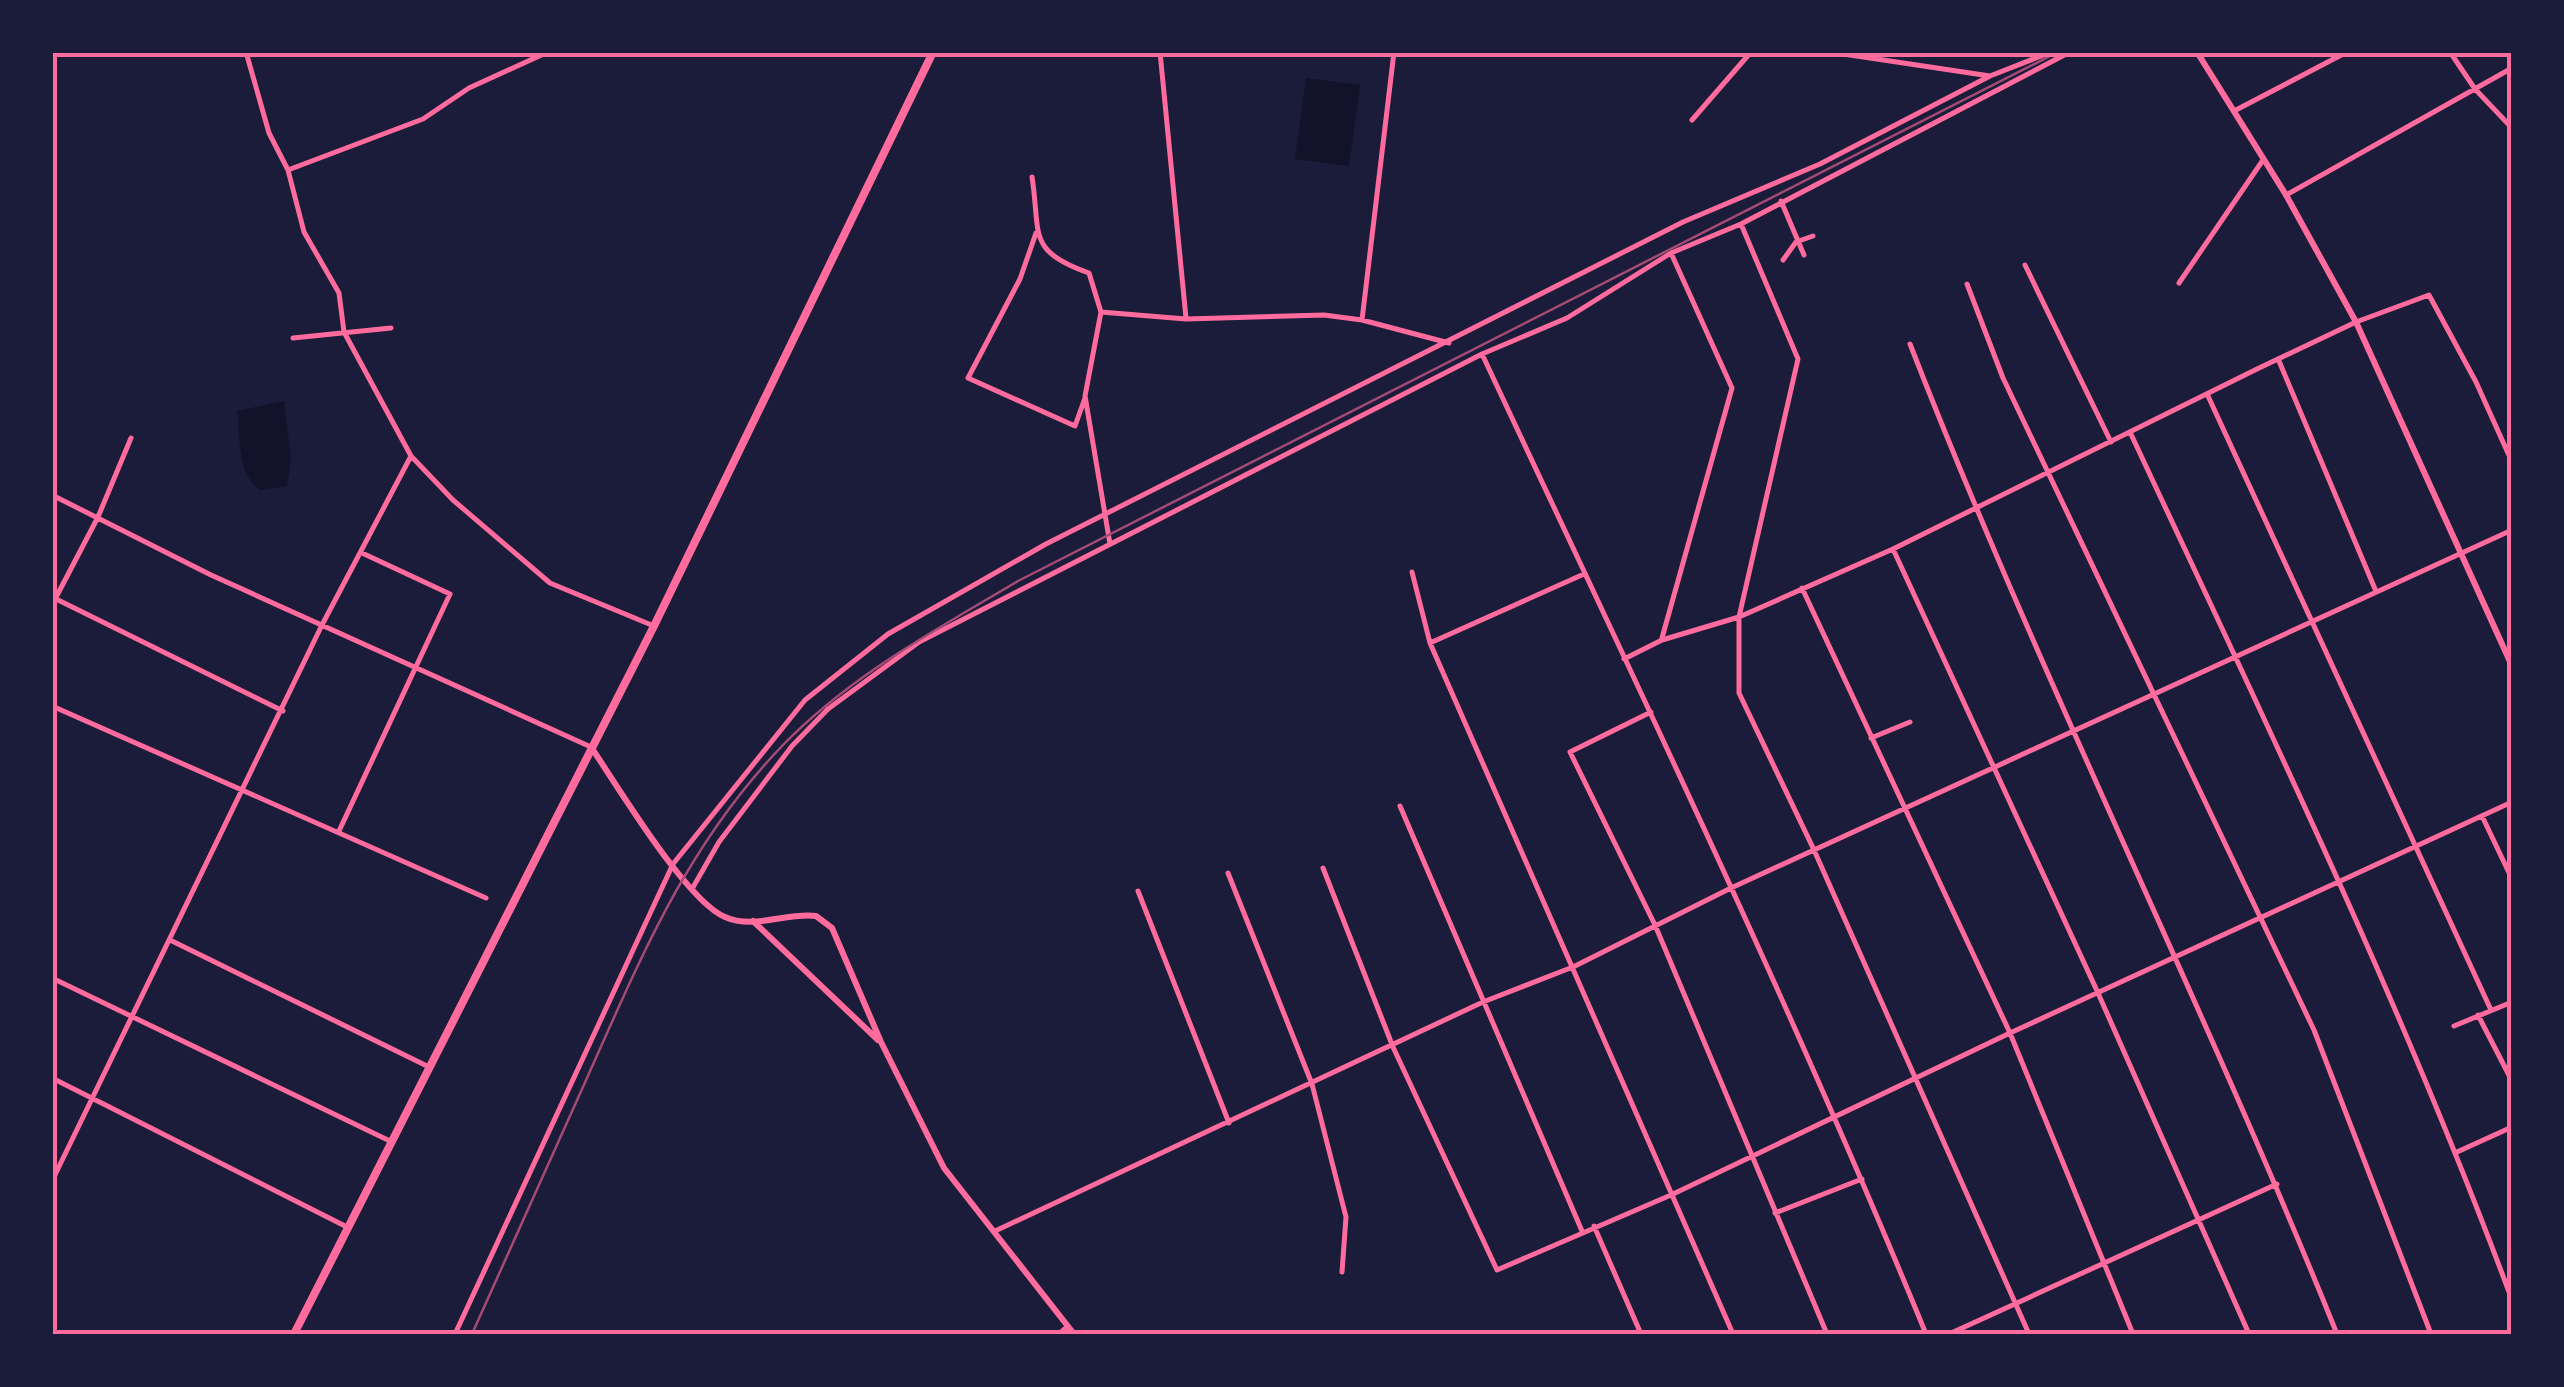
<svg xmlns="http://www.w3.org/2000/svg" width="2564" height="1387" font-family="Quicksand,sans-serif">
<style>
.water{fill:#12122b}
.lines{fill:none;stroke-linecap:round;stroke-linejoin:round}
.minor{stroke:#ff6b9d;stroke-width:5}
.tertiary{stroke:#ff6b9d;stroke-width:6}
.secondary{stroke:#ff6b9d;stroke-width:6}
.primary{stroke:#ff6b9d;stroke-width:8}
.rail{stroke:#a44b75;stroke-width:2.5}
.neatline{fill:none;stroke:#ff6b9d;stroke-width:4}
</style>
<rect width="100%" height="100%" fill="#1b1b3a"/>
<path class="water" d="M1306,78L1360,85L1349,166L1295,159Z
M284,401L291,459L287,486L260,490C236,473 241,437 237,411Z"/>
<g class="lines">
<path class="minor" d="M246,52L269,133L288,170L304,232L339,293L344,332L411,456L453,500L550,583L654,626
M1160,52L1186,318
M1830,52L1990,76L2051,52
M2450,52L2475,89L2512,128
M2234,111L2347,52
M1692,120L1751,52
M288,170L423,119L469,88L548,52
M1032,177C1041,234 1026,251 1089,273L1101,312L1085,396L1110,544
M2286,195L2512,68
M1781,201L1804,255
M1741,224L1798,359L1739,617V693L1814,850L2029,1334
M1036,233L1020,279L968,378L1075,426L1085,398
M1783,260L1796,242L1813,236
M2025,265L2111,442
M2179,283L2263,160
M1967,284L2003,378L2314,1030L2431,1334
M1101,312L1186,319L1324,315L1362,320L1449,343
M1362,320L1394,52
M293,338L391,328
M1910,344C2040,679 2203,1001 2337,1334
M1482,354C1634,679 1790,1002 1926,1334
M2279,361L2375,589
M2208,396L2491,1010
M2130,432C2264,719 2402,1003 2512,1300
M52,495L211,575L591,747
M1893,549L2098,993L2249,1334
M1412,572L1430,643L1733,1334
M1802,588L2010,1033L2133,1334
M52,597L283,711
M52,605L98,517L131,438
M1662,638L1732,388L1671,253
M1430,643L1584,574
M1624,659L1662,640L1739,617L1893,549L2257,369L2356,322L2429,295L2476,382L2512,462
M52,706L486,898
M1651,712L1570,752L1655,925L1827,1334
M1871,738L1910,722
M1400,806L1582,1231
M2482,816L2512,879
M339,831L450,594L362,553
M1323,868L1393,1047L1497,1270L1671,1195L2010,1033L2512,802
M1228,873L1312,1084L1346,1217L1342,1272
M692,889L719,842L792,746L828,709L919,642L1482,354L1567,318L1671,253L1741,224L2070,52
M1138,891L1229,1123
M170,940L427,1066
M52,978L392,1142
M2478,1015L2512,1081
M2454,1026L2512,1002
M52,1078L349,1228
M2457,1152L2512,1127
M52,1181L322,625L411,456
M1775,1213L1862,1179
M1594,1226L1641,1334
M995,1231L1483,1002L1573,967L1731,888L2512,530
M455,1334L673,864L805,700L888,634L1046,544L1683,222L1820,164L1990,76
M1059,1334L1067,1327
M1949,1334L2277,1184"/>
<path class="tertiary" d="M2197,52L2286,195L2356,322L2512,666"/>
<path class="secondary" d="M591,747C617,785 686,901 725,917C754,930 787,912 816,916L832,928L881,1042L944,1168L1074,1334
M753,921L878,1040"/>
<path class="primary" d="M294,1334L654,626L933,52"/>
<path class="rail" d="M472,1334C510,1249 549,1164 587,1078C642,955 687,845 782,746C851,675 934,631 1018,581L2058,52"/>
</g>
<rect width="2564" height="1387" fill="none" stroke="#1b1b3a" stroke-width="110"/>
<rect x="55" y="55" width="2454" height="1277" class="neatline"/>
</svg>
